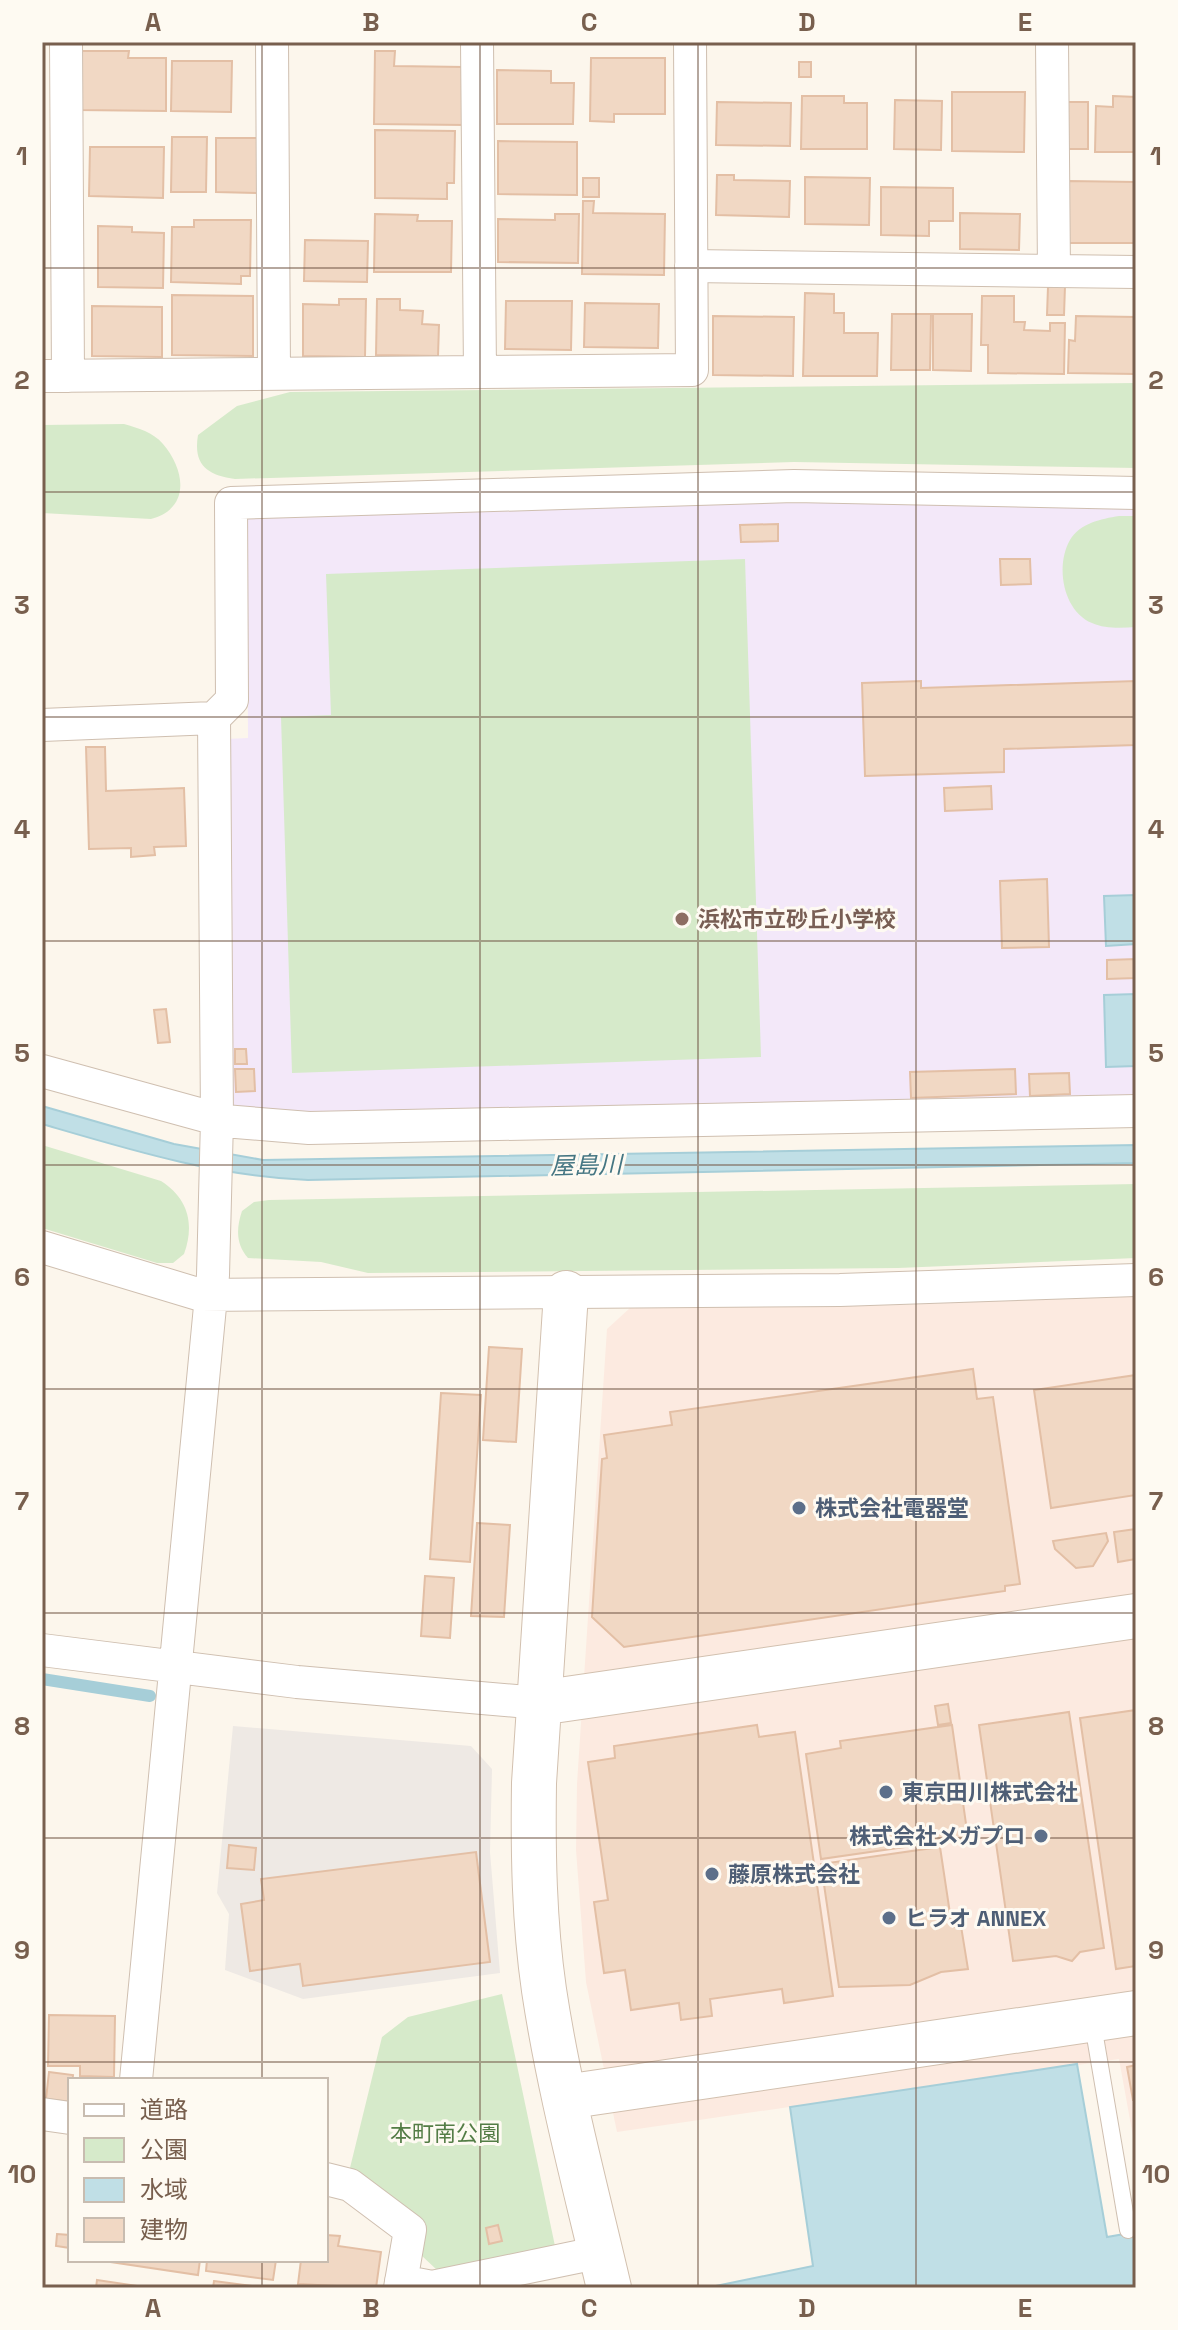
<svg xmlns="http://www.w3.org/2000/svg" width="1178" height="2330" font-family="'Space Grotesk','Noto Sans JP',sans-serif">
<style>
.commercial{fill:#fceae0}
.industrial{fill:#eee9e4}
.education{fill:#f3e8f9}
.green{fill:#d6eaca}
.water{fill:#c0dfe6;stroke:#a6ced8;stroke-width:2}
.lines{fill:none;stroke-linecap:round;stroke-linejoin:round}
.stream{stroke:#a6ced8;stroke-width:12}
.building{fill:#f1d8c4;stroke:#e3bfa5;stroke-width:2}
.lane-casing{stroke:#cfbfb0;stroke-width:18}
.street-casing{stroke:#cfbfb0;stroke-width:34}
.secondary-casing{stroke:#d2c0af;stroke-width:46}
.lane{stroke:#fff;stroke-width:16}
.street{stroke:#fff;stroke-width:32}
.secondary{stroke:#fff;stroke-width:44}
.grid{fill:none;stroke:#785f4e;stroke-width:2;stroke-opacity:0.55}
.education-dot{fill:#8d6e63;stroke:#fefaf2;stroke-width:3}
.service-dot{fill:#5c6f8a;stroke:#fefaf2;stroke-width:3}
.labels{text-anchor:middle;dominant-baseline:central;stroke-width:6;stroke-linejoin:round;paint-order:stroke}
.education-label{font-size:22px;font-weight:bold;fill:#785e54;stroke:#fefaf2;text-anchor:start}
.service-label{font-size:22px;font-weight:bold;fill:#4e5e75;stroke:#fefaf2;text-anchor:start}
.park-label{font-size:22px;fill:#547d46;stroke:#fefaf2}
.water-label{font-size:24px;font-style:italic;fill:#457683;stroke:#fefaf2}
.neatline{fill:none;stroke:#785f4e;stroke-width:3}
.grid-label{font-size:26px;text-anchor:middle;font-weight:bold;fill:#785f4e}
</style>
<rect width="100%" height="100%" fill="#fcf6ec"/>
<path class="commercial" d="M1136,1295V2153L1119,2059L617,2132L586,1982L576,1850L577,1784L607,1329L630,1308L899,1305Z"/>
<path class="industrial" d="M233,1726L471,1746L492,1769L490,1852L500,1973L303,1999L225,1970L229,1914L217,1893Z"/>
<path class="education" d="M794,501L1136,508V1099L309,1116L229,1110L226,739L248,738L247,518Z"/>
<path class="green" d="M1136,383V468L794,462L235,479C207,475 193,465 198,435L237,406L290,392Z
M124,424C138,428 153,432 163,444C186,471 190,509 151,519L42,513V425Z
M1119,516H1136V627C1122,628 1105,629 1092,623C1063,611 1055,566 1070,540C1080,523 1101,519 1119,516Z
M745,559L761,1057L292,1073L281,717L331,715L326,574Z
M42,1145L161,1181C188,1198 195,1224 184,1254L173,1263H157L42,1228Z
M1136,1184V1258L898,1268L368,1273L321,1262L248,1258C236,1244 236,1229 242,1211L254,1202L269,1200Z
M502,1994L555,2246L437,2270L421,2255L426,2224L363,2176L349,2172L382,2037L408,2017Z"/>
<path class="water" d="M1136,895V944L1106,946L1104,896Z
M1136,994V1066L1106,1067L1104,995Z
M42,1106L174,1144L263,1160L1136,1145V1163L308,1180C215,1176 131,1150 42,1124Z
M1077,2064L1107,2237L1136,2232V2288H706L813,2266L790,2107Z"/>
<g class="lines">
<path class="stream" d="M42,1679L150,1696"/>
</g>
<path class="building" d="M79,51H129L128,58H166V111L78,110Z
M375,51H395L394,66L464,67V125L374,124Z
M591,58H665V114H614V122L590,121Z
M172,61H232L231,112L171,111Z
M799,62H811V77H799Z
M497,70L551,71V83H574L573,124H497Z
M952,92H1025L1024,152L952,151Z
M802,96H844V103H867V149H801Z
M1113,96L1136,97V152H1095L1096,106L1113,107Z
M895,100L942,101L941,150L894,149Z
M717,102L791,103L790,146L716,145Z
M1068,102H1088V149H1067Z
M375,130L455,131L454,183H447V199L375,198Z
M172,137H207L206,192H171Z
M216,138H259L258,193L216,192Z
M498,141L577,142V195L498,194Z
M90,147H164L163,198L89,196Z
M717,175H734V180L790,181L789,217L716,215Z
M805,177L870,178L869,225L805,224Z
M583,178H599V197H583Z
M1068,181L1136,182V243H1067Z
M881,187L953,188V221H929V236L881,235Z
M583,201H594L593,213L665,214L664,275L582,274Z
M960,213L1020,214L1019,250L960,249Z
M375,214L418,215L417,221H452L451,272H374Z
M555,214H579L578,263L498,262V219L555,220Z
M194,220H251L250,276H241V284L171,282L172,227H194Z
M98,226L132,227V232L164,233L163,288L98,287Z
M305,240L368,241L367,282L304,281Z
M1065,286L1064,315H1047L1048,287Z
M805,293L834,294V313H844V333H878L877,376H803Z
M172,295L253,296V356L172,355Z
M982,296H1014V322H1025L1024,330L1050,331V323H1065L1064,374L988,373V345H981Z
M339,299H366L365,357L303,356V304L339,305Z
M377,299H400V310L423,311L422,324L439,325L438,356L376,355Z
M506,301H572L571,350L505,349Z
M585,303L659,304L658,348L584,347Z
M92,306L162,307V357L92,356Z
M892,314H931L930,370H891Z
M933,314H972L971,371L933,370Z
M713,316L794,317L793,376L713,375Z
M1076,316L1136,317V374L1068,373L1069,340L1075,341Z
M778,524V541L741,542L740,525Z
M1000,559H1030L1031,584L1001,585Z
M921,681V688L1136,681V745L1004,749V772L865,776L862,683Z
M86,747H105L106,791L184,788L186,846L154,847L155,855L131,857V848L89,849Z
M991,786L992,809L945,811L944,788Z
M1047,879L1049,947L1002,948L1000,881Z
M1136,959V978L1107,979V960Z
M166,1009L170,1042L158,1043L154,1010Z
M235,1049H246L247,1064H235Z
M235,1069H254L255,1091L236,1092Z
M1015,1069L1016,1094L911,1098L910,1072Z
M1069,1073L1070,1094L1030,1096L1029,1074Z
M489,1347L522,1349L516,1442L483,1440Z
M973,1369L977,1399L993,1397L1020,1584L1005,1586V1591L624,1647L592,1617L602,1459L607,1458L604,1435L672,1425L670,1412Z
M1136,1375V1495L1051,1508L1034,1390Z
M441,1393L481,1395L470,1562L430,1559Z
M477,1523L510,1525L504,1617L471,1616Z
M1136,1529V1559L1118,1562L1114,1532Z
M1106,1533L1108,1541L1093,1566L1076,1568L1055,1549L1053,1541Z
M425,1576L454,1578L450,1638L421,1636Z
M948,1704L951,1723L938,1725L935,1706Z
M1136,1710V1966L1116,1969L1080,1718Z
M1069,1712L1104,1948L1080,1952L1072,1961L1056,1956L1013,1961L979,1725Z
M757,1725L759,1737L795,1732L833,1996L784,2003L782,1989L710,1999L712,2016L681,2020L679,2003L631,2010L625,1970L604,1973L594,1902L608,1900L588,1762L615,1758L614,1746Z
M952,1725L968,1838L821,1859L806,1754L841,1748L840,1741Z
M229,1845L256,1848L254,1870L227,1868Z
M940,1847L952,1927L961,1926L968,1969L941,1972L910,1985L839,1987L821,1864Z
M476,1852L490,1962L303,1986L300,1964L250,1971L241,1904L264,1900L261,1879Z
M49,2015L115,2016L114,2077L80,2076V2066H48Z
M1136,2065V2100H1133L1127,2067Z
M49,2072L73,2075L70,2102L46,2099Z
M498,2225L502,2241L489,2244L486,2228Z
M57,2234L70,2235V2248L56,2246Z
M326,2235L340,2236L338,2246L381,2252L376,2288L298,2284L301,2260H326Z
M97,2260H200L198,2275Z
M207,2260H276L273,2280L206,2271Z
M97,2280L138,2286V2288H96Z
M214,2281L268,2288H213Z"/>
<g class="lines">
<defs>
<path id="lane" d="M1092,2019L1128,2230"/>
<path id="street" d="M66,42L68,376
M272,42L274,374
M477,42L480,372
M1052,42L1054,271
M691,266L1136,272
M42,376L692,370L690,42
M42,725L214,718L232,700L231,503L794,486L1136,493
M42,1071L224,1121L309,1128L1136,1111
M42,1247L201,1295L840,1290L1136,1280
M42,1650L297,1682L539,1703
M136,2080L213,1275L217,1120L214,718
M42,2114L70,2118
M326,2179L350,2185L410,2230L400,2288
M401,2281L432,2287L601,2252"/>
<path id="secondary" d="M566,1293L534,1783C533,1852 534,1921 544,1990C559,2090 586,2189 609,2288
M539,1703L1136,1616
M565,2097L1136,2013"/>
</defs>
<use href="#lane" class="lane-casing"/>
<use href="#street" class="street-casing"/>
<use href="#secondary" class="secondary-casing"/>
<use href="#lane" class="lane"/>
<use href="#street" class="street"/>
<use href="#secondary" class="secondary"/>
</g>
<path class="grid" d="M262,42V2080M480,42V2288M698,42V2288M916,42V2288M42,268H1136M42,492H1136M42,717H1136M42,941H1136M42,1165H1136M42,1389H1136M42,1613H1136M42,1838H1136M42,2062H1136M262,2260V2288"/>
<circle class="education-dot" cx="682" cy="919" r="8"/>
<g class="service-dot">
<circle cx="799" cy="1508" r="8"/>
<circle cx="886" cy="1792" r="8"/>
<circle cx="1041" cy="1836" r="8"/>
<circle cx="712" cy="1874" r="8"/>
<circle cx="889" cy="1918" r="8"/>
</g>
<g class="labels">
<g class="education-label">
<text x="698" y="919">浜松市立砂丘小学校</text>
</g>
<g class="service-label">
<text x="815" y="1508">株式会社電器堂</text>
<text x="902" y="1792">東京田川株式会社</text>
<text x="1025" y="1836" text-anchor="end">株式会社メガプロ</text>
<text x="728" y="1874">藤原株式会社</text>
<text x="905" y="1918">ヒラオ ANNEX</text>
</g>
<g class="park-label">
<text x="445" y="2133">本町南公園</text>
</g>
<g class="water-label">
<text transform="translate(586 1165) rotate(-1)">屋島川</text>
</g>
</g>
<rect width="1178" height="2330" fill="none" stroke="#fefaf2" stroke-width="88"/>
<rect x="68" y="2078" width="260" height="184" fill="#fefaf2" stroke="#c8bcb0" stroke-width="2"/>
<rect x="84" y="2104" width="40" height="12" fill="#ffffff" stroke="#c8bcb0" stroke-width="2"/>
<text x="140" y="2118" font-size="24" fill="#785f4e">道路</text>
<rect x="84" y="2138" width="40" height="24" fill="#d6eaca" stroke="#c8bcb0" stroke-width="2"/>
<text x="140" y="2158" font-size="24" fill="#785f4e">公園</text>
<rect x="84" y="2178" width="40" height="24" fill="#c0dfe6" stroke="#c8bcb0" stroke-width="2"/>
<text x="140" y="2198" font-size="24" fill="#785f4e">水域</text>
<rect x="84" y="2218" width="40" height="24" fill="#f1d8c4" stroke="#c8bcb0" stroke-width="2"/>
<text x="140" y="2238" font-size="24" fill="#785f4e">建物</text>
<rect x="44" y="44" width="1090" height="2242" class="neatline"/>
<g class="grid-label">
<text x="153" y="31">A</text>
<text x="371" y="31">B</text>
<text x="589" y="31">C</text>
<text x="807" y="31">D</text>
<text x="1025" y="31">E</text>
<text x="22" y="165">1</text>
<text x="1156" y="165">1</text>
<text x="22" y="389">2</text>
<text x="1156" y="389">2</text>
<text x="22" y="614">3</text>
<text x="1156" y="614">3</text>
<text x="22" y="838">4</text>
<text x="1156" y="838">4</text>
<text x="22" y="1062">5</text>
<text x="1156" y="1062">5</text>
<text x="22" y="1286">6</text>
<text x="1156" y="1286">6</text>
<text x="22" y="1510">7</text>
<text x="1156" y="1510">7</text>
<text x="22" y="1735">8</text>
<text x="1156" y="1735">8</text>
<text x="22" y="1959">9</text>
<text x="1156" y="1959">9</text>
<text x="22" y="2183">10</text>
<text x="1156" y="2183">10</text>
<text x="153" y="2317">A</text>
<text x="371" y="2317">B</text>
<text x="589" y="2317">C</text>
<text x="807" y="2317">D</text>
<text x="1025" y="2317">E</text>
</g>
</svg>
